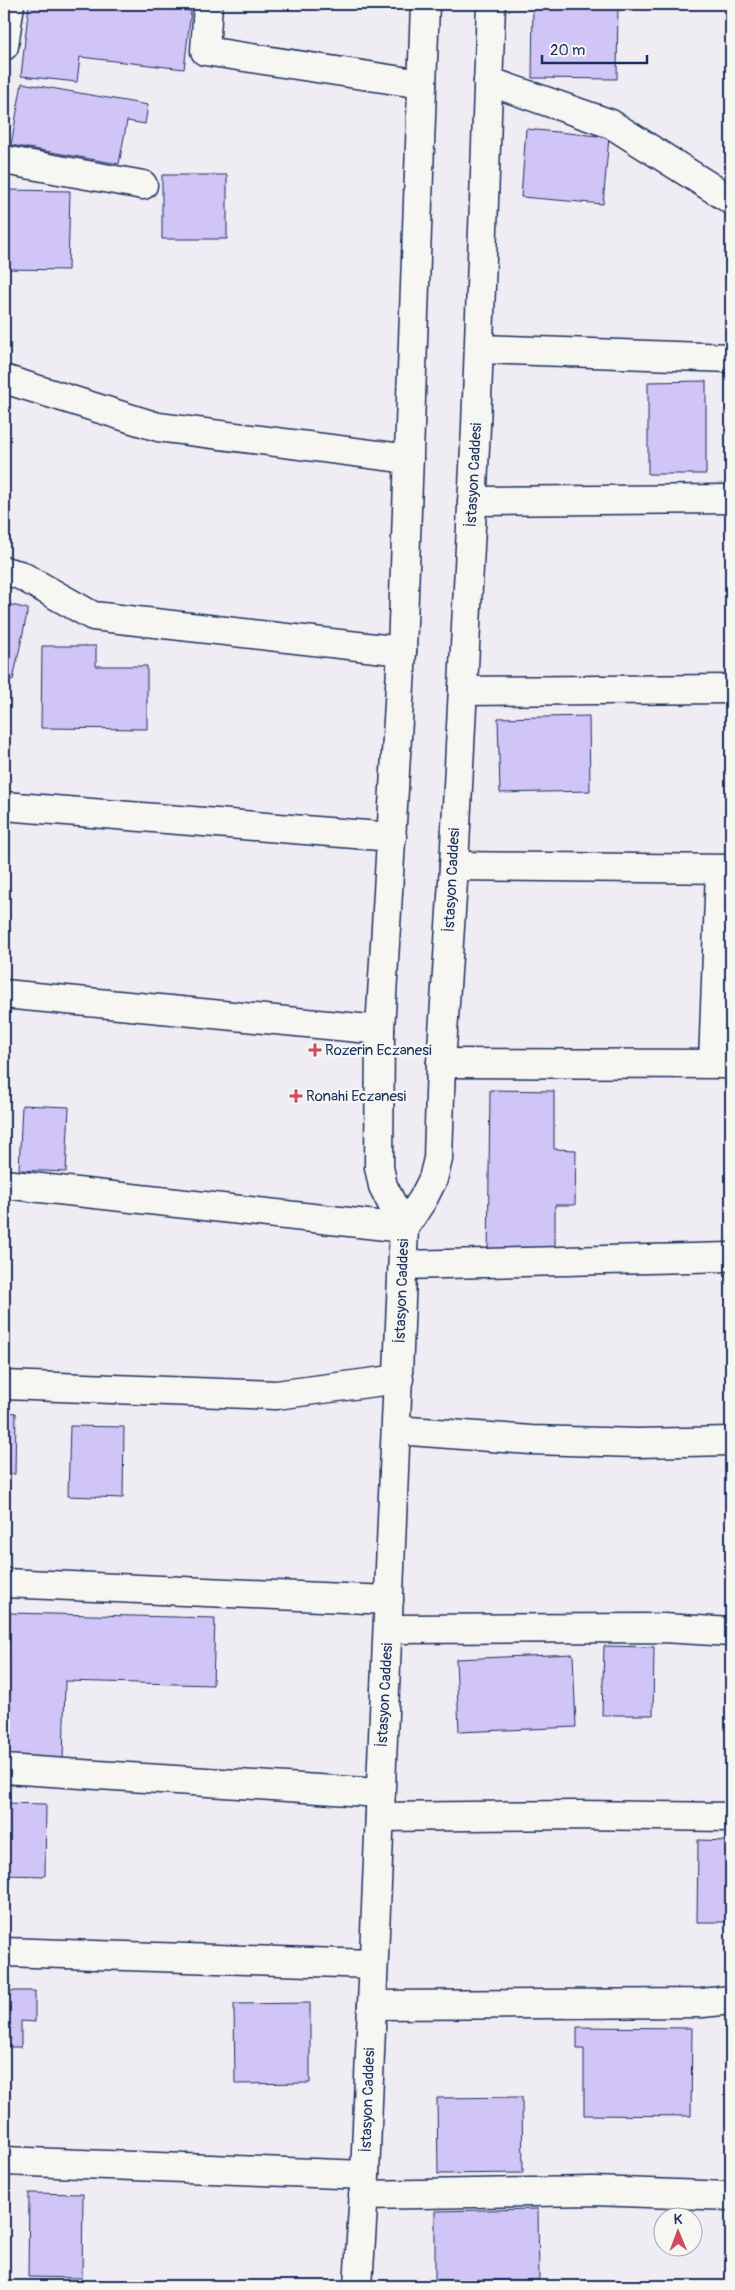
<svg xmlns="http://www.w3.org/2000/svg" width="735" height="2290" font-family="Pangolin,sans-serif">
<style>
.building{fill:#d1c4f6;stroke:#1b2f5e}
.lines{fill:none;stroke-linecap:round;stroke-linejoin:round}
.street-casing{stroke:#1b2f5e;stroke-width:31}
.secondary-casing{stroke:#1b2f5e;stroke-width:31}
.street{stroke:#f6f6f2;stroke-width:28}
.secondary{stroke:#f6f6f2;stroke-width:28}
.poi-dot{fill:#d1495b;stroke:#f6f6f2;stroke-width:2}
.labels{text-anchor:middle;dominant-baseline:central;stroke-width:4.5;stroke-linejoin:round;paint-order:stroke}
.street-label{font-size:15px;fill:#1b2f5e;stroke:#f6f6f2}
.poi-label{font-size:15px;fill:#1b2f5e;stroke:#f6f6f2;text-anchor:start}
</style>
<rect width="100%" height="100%" fill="#efecf3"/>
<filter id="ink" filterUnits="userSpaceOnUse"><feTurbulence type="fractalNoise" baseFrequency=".02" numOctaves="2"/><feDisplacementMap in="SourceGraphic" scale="10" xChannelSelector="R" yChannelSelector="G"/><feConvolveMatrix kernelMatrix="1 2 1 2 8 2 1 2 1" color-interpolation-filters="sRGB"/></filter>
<g filter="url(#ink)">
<path class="building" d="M29,4H132L191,11L184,69L80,57L77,82L21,76Z
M533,4H618L617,79L532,78Z
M22,83L148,105L145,124L127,121L119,164L11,145Z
M526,129L609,137L603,204L521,197Z
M162,175H227V239H162Z
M6,190L70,191L68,270L4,269Z
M706,381V474H648V382Z
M4,603L28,609L13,680L4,678Z
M42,646H96V666H147V729L41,728Z
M589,716L590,791L500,793L498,718Z
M490,1090L554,1091V1149L576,1150L575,1205H555V1260L488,1259Z
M22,1105L69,1107L66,1172L19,1170Z
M4,1412L16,1413L15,1474H4Z
M70,1426L124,1427L123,1498L68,1496Z
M10,1613L215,1618L213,1685L65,1681L63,1762L6,1760Z
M604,1646L654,1647L653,1715H602Z
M573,1654L576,1727L459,1732L456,1659Z
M4,1803L46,1804L45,1876L4,1875Z
M698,1840L731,1841V1922H697Z
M4,1991H35V2022L21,2021V2047H4Z
M310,2003V2083L235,2084L234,2004Z
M577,2027L692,2028L691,2116L584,2115V2049H577Z
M522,2097L523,2173L438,2174L437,2098Z
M29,2193L83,2194L82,2278L28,2277Z
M538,2209L539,2280H435V2211Z"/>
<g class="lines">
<defs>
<path id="street" d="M208,4L205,51L422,84
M4,46L10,4
M488,81L611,124L731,200
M4,160L143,185
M479,349L731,358
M4,379L158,427L409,459
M472,501L731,499
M4,571L20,575L93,616L402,651
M463,691L731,689
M4,806L392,837
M454,866L731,869
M4,994L380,1030
M441,1063L731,1064
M713,1064L720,869
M4,1184L404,1228
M403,1265L731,1257
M4,1385L276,1395L399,1379
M396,1430L531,1440L638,1443L731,1441
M4,1583L389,1600
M388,1629L663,1628L731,1632
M4,1769L381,1793
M380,1817L576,1815L731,1817
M4,1952L373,1964
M372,2005L702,2003L731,2000
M4,2161L365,2175
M363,2195L593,2191L731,2196"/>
<path id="secondary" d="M404,1228L383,1186L379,1167L380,1030L402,651L425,4
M358,2286L365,2175L404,1228L423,1199L433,1179L438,1159L441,1063L454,866L476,427L491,4"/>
</defs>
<use href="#street" class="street-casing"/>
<use href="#secondary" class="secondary-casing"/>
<use href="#street" class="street"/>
<use href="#secondary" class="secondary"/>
</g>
</g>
<g class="poi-dot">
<path d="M312.5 1042.5h5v5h5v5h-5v5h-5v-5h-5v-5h5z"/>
<path d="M293.5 1088.5h5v5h5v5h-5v5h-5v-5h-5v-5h5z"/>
</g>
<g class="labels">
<g class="street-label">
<text transform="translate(474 475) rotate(-87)">İstasyon Caddesi</text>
<text transform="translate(452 880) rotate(-87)">İstasyon Caddesi</text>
<text transform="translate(402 1291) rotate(-88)">İstasyon Caddesi</text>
<text transform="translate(385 1695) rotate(-87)">İstasyon Caddesi</text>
<text transform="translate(368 2100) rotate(-88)">İstasyon Caddesi</text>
</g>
<g class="poi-label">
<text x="325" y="1050">Rozerin Eczanesi</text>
<text x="306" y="1096">Ronahi Eczanesi</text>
</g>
</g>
<rect width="735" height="2290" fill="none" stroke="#f6f6f2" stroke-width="20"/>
<rect x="10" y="10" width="715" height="2270" fill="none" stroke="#1b2f5e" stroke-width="2" filter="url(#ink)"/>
<g transform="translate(678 2232) rotate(359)"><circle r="24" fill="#f6f6f2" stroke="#9ea6b7"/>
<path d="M0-4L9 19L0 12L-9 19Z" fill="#d1495b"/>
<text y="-8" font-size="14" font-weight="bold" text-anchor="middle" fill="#1b2f5e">K</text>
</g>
<path d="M542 55v8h105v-8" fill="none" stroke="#1b2f5e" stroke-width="2.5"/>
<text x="550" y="55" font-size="15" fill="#1b2f5e" stroke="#f6f6f2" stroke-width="4" paint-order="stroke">20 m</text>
</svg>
